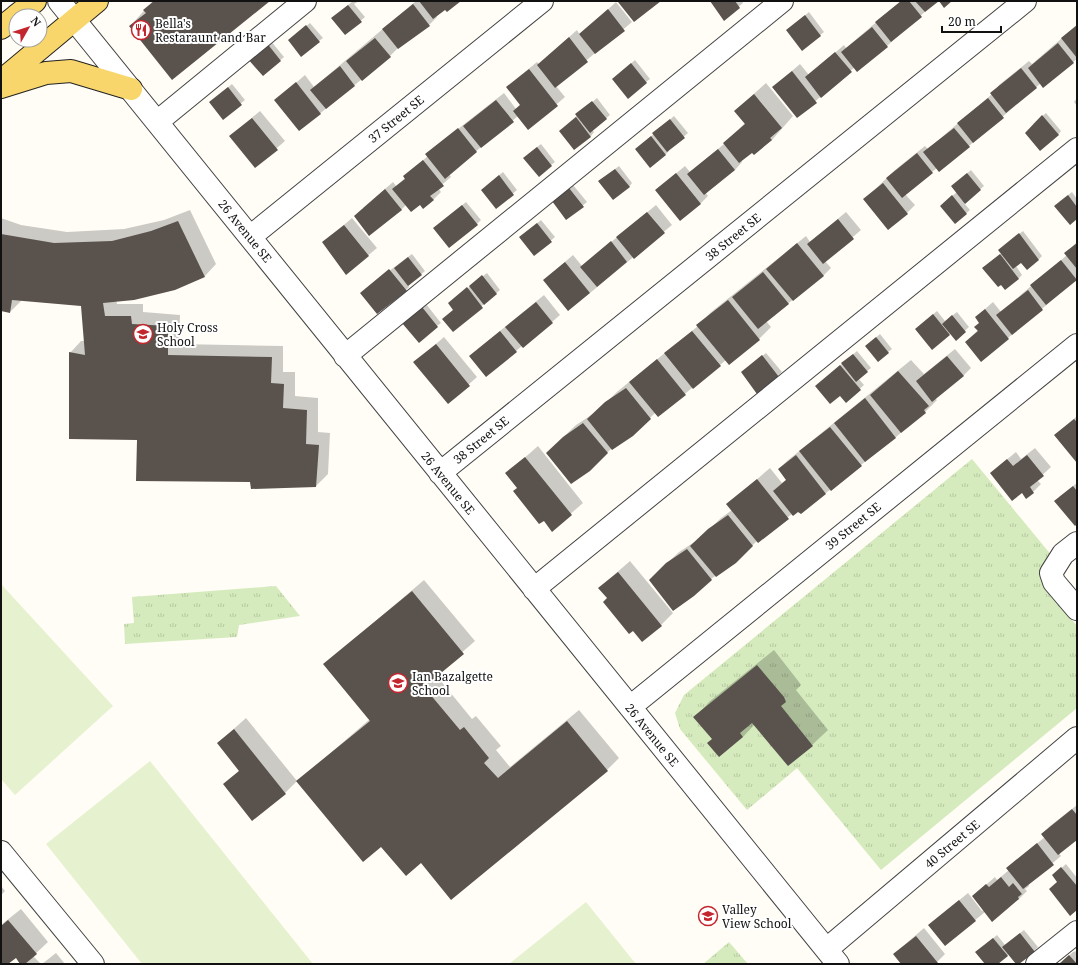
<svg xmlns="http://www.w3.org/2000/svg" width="1078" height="965" font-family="'Noto Serif',serif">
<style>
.grass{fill:url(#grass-tufts)}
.pitch{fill:#e6f2cf}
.shadow{fill:#0003}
.building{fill:#5a524d}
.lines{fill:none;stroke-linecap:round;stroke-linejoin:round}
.minor-casing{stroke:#444;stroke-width:24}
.major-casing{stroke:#222;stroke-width:24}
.minor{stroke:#fff;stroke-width:22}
.major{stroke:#f9d66b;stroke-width:22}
.labels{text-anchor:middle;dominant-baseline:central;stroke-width:4;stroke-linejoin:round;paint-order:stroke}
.poi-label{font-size:12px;fill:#111;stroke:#fff;text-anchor:start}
.street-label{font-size:12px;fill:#111;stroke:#fff}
</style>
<defs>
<pattern id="grass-tufts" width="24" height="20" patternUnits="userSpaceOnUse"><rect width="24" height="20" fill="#d5ebbd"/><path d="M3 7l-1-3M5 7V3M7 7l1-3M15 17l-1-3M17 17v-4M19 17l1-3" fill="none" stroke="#b6c8a1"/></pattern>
</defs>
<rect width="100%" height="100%" fill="#fffdf5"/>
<path class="grass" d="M972,459L1052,556L1044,586L1077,626V708L881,870L797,768L747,810L680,729L675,713L684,695Z
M276,586L300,616L239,625L237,637L125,644L124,624L134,623L132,597Z
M729,942L748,964H703Z"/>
<path class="pitch" d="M1,584L113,706L15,795L1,779Z
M150,761L313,964H142L46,844Z
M586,902L636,964H509Z"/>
<path class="shadow" d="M153,1H269L130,26Z
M353,1H359L354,4L365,17L345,34L336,15Z
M416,1H459L445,8L436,15L437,17L429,25L398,48L390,56L300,130L276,100L305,75L314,87Z
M711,1H742L743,3L724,19Z
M901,1H937L887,46L855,67L797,117L773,87L800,64L809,75L844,45L846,48Z
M616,2L632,22L556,86L565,97L528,129L518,116L449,174L451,177L438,188L441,192L433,200L406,205L401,210L363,208L393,182L396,186L405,178L404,176L428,156L435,147L504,93L516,109L521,104L515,80L537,62L539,64L577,30L580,35Z
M809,12L824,32L803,49L791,27Z
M310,23L323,38L319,41L293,37Z
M1077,25V59L1044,86L1041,83L969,146L937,168L905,194L915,205L907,213L865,199L895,170L925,146L928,149L992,94L999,85L1029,61L1032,64Z
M270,40L284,57L263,75L249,58Z
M635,60L650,79L646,82L613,79Z
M766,83L793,116L772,140L754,154L752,151L741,160L742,162L735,170L706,193L708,196L701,203L680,220L656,190L685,166L690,172L724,144L745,123L735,111Z
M232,84L245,100L223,118L214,99Z
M597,98L610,115L592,130L594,132L591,136L574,149L564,127Z
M1077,98V106L1074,102Z
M260,111L285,141L255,167L230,136Z
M1046,113L1061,131L1058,135L1033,124Z
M674,116L688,133L668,150L669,151L665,155L640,146Z
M541,144L555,162L551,165L528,154Z
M619,166L632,183L629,187L603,178Z
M971,170L984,186L964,203L970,210L955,223L945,202L957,192L956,183Z
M503,172L517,190L496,208L486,186Z
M573,185L587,202L566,219L553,201Z
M1072,192L1077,199V217L1059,202Z
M466,202L481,220L477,224L434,228Z
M656,205L672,225L590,293L552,273L573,255L582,266Z
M190,210L216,264L205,276L175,289L116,300L117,304H143V312L180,315L179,344L283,346V372H295V396L318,398V432L330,433L328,474L316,486L251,481L138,439L70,353L81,341H85L82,305L22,300L10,312L1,309V218L21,225L67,232L124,229L164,220Z
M846,212L861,230L825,261L831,268L823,276L766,321L771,327L759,339L726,360L658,416L655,413L633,435L612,448L589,470L559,441L576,425L596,412L618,391L698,326L710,313L740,289L806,236L810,242Z
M352,218L377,248L346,274L324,242Z
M541,220L555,237L534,255L524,234Z
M1023,231L1042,256L1039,259L1027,269L1021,262L1016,266L1022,275L1018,279L987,265L1002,253L1003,247Z
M1077,242V279L981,361L966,342L978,330L980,322L976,317L993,302L1001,312L1067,255L1066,253Z
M412,254L425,271L408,285L409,287L406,290L365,289Z
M487,273L500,290L453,331V300Z
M544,295L560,315L523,347L522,346L516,351L478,349Z
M426,304L441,323L437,326L403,323Z
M937,311L945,321L957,312L969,327L956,339L951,333L932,348L920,325Z
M880,334L892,349L888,352L866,346Z
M444,337L477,377L448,403L415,362Z
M955,349L971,368L963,376L935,398L937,400L925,412L896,437L801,513L798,510L792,514L757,541L735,562L711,579L662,568L679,552L699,539L721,518L732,510L728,504L770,468L782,483L787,479L779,469L787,461L911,360L924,374Z
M857,351L871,368L858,378L864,385L846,401L840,395L816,386Z
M766,353L782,372L757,392L746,369Z
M1077,416V461L1055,435Z
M538,446L583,503L552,530L507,473Z
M1035,448L1051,467L1037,480L1041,484L1033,492L999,466L1016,452L1021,459Z
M1077,483V523L1059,497Z
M630,561L673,613L661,625L608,598L599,588Z
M424,580L475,641L436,675L472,719L476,716L501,746L496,750L510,767L579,710L619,758L607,770L421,862L382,845L298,781L370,719L325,664Z
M774,650L799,682L801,685L796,690L828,730L812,745L755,724L743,737L695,717L710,701Z
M246,718L297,781L285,793L224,784L240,770L218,743Z
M1077,805V839L1059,853L1061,856L1028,884L1029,886L1025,889L1027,891L1019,899L985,912L945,945L929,925L968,893L982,911L984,910L973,896L995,877L997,880L1009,870L1007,868L1015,861L1045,837L1042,834L1050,826Z
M1066,864L1077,878V909L1058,882L1057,872Z
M1,886L5,891L1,895Z
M21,909L48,942L33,956L41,964H22L16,957L7,964H1V925Z
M924,928L945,954L935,964H903L894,954Z
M1024,930L1038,947L1034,951L1017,964L1009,954L997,964H986L980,949L997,935L1005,945Z
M1077,951V964H1059L1073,952Z
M56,953L65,964H42Z"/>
<path class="building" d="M154,1H270L172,80L129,26L146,13L143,10Z
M419,1H461L447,12L445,10L433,19Z
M620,1H661L634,22L618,2Z
M710,1H735L740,8L724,21Z
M901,1H909L922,17L891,42L875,22Z
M915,1H939L925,12Z
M939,1H952L944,8Z
M413,4L430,26L398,49L382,29Z
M348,5L362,22L345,35L331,18Z
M608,9L625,31L595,54L579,34Z
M805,15L821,36L802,51L786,30Z
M306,25L320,42L301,57L288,40Z
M1077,25V58L1061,38Z
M872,27L888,47L857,72L841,52Z
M569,37L588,62L555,88L537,65Z
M375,38L391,57L362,81L346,61Z
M266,42L281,61L263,76L247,58Z
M1058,43L1074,63L1043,88L1028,68Z
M835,52L852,72L821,98L805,77Z
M631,63L647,83L628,99L612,79Z
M340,66L355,86L326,109L310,90Z
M1021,68L1037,88L1006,113L990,93Z
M529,69L558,106L528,130L513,111L520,105L506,87Z
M792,71L817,103L797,118L772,87Z
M296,82L321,114L299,131L274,100Z
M228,87L242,105L223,120L209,102Z
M754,94L782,128L770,138L772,140L754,155L752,153L739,163L723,143L745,124L734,111Z
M988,98L1004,118L973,143L957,123Z
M496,100L514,122L481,148L463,126Z
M592,101L607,119L590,133L575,114Z
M1042,115L1059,135L1040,151L1025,133Z
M576,117L591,137L574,150L559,131Z
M252,118L278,150L255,168L229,136Z
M670,119L685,138L667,152L652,133Z
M458,128L477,152L445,179L425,154Z
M954,128L970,147L939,172L923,152Z
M651,136L666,155L650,168L635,149Z
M537,147L552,166L539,177L523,158Z
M718,149L735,170L704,195L687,174Z
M917,153L933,173L902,198L886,178Z
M423,160L444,186L430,196L434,200L423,209L420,205L411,212L392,189L405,179L403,176Z
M615,169L630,187L613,200L598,181Z
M676,173L701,204L680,221L655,190Z
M967,173L981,190L965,204L951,186Z
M499,175L514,195L496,209L481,190Z
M883,183L908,214L888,230L863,199Z
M569,188L584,207L566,220L552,201Z
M385,189L402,210L369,236L354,216Z
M952,195L967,214L955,224L940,206Z
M1068,195L1077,207V219L1070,225L1054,206Z
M462,205L478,225L449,248L433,228Z
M647,212L665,233L634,259L616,237Z
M838,219L854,239L823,264L807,244Z
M178,221L205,277L175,290L134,300L103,303L105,316H131L132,324L168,326V355L272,357L271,383L284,384L283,408L307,410L306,444L319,445L316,487L251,489L250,482L136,481L137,440L69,439V352L85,355L81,306L12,300L10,313L1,311V234L54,243L112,241L151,231Z
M537,223L552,242L534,256L519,237Z
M344,225L369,256L346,275L322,242Z
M1019,233L1039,260L1027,270L1021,263L1013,269L998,250Z
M611,241L627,262L597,287L580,267Z
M797,243L824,276L793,301L766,269Z
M1077,243V269L1064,253Z
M1000,254L1019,279L1005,290L1001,285L998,287L982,268Z
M408,257L422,275L408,286L394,268Z
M1061,260L1077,280L1046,305L1030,285Z
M565,262L590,293L568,311L543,280Z
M389,269L407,291L377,314L360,293Z
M763,272L789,304L758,329L732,297Z
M482,275L497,294L484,305L469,286Z
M467,287L483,308L453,332L442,319L453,310L448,303Z
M1028,290L1043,310L1012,335L996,315Z
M728,300L760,340L729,365L696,325Z
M536,302L553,323L523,348L505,327Z
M422,307L438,327L419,343L402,323Z
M985,309L1009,339L981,362L965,342L978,331L974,327L979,323L975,317Z
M933,314L950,335L932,350L915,329Z
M952,315L966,332L956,341L942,324Z
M500,331L517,352L486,377L469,356Z
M692,331L721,366L693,389L664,353Z
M876,337L889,353L878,362L865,346Z
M436,344L470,386L448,404L413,362Z
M853,354L868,372L856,382L841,363Z
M762,355L779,377L757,394L741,372Z
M947,356L964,376L932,402L916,381Z
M657,359L686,395L658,417L629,382Z
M840,365L861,390L846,403L840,396L830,404L815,386Z
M898,371L929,406L924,410L926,413L901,433L870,395Z
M626,388L651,419L633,436L612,450L587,419L605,402Z
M865,398L896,438L865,462L834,423Z
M1074,419L1077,422V463L1054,435Z
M583,423L608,453L590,471L571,484L546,453L563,437Z
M830,427L862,466L831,491L799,451Z
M796,455L826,494L801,514L798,512L793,516L773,491L786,480L778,469Z
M1027,455L1044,476L1030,487L1034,493L1026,499L1022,493L1012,501L990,473L1007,459L1013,466Z
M525,457L572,515L552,532L544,521L539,524L513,491L517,488L505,473Z
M757,479L789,519L758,543L726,504Z
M1073,486L1077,491V524L1075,526L1054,501Z
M728,515L753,546L736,563L716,577L690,546L708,529Z
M687,549L712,580L694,596L673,611L649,580L666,563Z
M618,572L662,626L642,642L633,631L629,634L603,602L607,598L598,588Z
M412,591L464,654L424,687L460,730L464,727L489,758L484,763L498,778L567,721L608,771L451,900L421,863L406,876L381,847L363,862L296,781L370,721L323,664Z
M757,665L784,697L786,702L781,706L813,746L788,766L752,723L740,733L743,737L719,757L707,743L712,739L693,717Z
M234,729L286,794L252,821L223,784L239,771L217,743Z
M1072,809L1077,815V840L1058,855L1041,834Z
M1037,843L1054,865L1023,889L1006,868Z
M1061,867L1077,886V910L1070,916L1049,889L1057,882L1052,875Z
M1001,877L1009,887L1013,883L1022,894L1018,897L1019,899L992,922L972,896L986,884L989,887Z
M959,900L976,921L945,946L928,925Z
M8,920L37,954L25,964H20L16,958L8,964H1V926Z
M1020,933L1035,952L1019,964H1016L1002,947Z
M916,936L938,963L936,964H901L893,954Z
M993,938L1008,956L998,964H985L975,952Z
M1069,955L1077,964H1059Z"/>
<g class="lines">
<defs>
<path id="minor" d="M59,1L838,964
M157,122L305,1
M250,237L542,1
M345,356L782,1
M440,473L1025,1
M1077,543L1063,554L1051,573L1054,582L1077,609
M534,589L1077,149
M630,707L1077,345
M1,852L93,964
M827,949L1077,738
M1037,964L1077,932"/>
<path id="major" d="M16,16L35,1
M1,28L16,16
M1,81L97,1
M1,87L46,73L71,71L131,89"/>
</defs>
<use href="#minor" class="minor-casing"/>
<use href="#major" class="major-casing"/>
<use href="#minor" class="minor"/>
<use href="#major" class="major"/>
</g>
<defs>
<symbol id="restaurant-ring" viewBox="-11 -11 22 22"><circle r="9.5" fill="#fff" stroke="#c4262e" stroke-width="1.5"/><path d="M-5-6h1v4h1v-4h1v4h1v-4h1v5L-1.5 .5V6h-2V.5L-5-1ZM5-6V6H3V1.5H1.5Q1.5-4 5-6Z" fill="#c4262e"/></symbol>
<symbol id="school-ring" viewBox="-11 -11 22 22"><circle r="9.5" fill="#fff" stroke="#c4262e" stroke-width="1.5"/><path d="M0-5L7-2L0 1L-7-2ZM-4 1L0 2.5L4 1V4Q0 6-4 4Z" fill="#c4262e"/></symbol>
</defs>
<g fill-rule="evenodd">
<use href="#restaurant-ring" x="130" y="19" width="22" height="22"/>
<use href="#school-ring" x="132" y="323" width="22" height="22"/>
<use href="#school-ring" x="387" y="672" width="22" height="22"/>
<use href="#school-ring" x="697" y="905" width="22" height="22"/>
</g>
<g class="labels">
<g class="poi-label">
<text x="155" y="23">Bella's<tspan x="155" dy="14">Restaraunt and Bar</tspan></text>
<text x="157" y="327">Holy Cross<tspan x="157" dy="14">School</tspan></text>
<text x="412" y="676">Ian Bazalgette<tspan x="412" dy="14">School</tspan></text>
<text x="722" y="909">Valley<tspan x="722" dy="14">View School</tspan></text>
</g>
<g class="street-label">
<text transform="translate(396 119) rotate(-39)">37 Street SE</text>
<text transform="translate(245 231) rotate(51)">26 Avenue SE</text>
<text transform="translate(733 237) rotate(-39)">38 Street SE</text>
<text transform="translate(481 440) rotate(-39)">38 Street SE</text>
<text transform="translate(448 483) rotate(51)">26 Avenue SE</text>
<text transform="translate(853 526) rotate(-39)">39 Street SE</text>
<text transform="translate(652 735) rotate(51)">26 Avenue SE</text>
<text transform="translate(952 844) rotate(-40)">40 Street SE</text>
</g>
</g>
<rect width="1078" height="965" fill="none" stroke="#111111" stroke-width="4"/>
<g transform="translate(28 28) rotate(51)"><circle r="19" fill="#ffffff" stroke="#a0a0a0"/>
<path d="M0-3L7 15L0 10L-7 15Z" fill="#c4262e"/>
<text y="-6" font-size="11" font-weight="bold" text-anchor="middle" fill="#111111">N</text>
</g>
<path d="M942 26v6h59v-6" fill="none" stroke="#111111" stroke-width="2"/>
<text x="948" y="26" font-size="12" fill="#111111" stroke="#ffffff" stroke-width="3" paint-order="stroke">20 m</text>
</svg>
